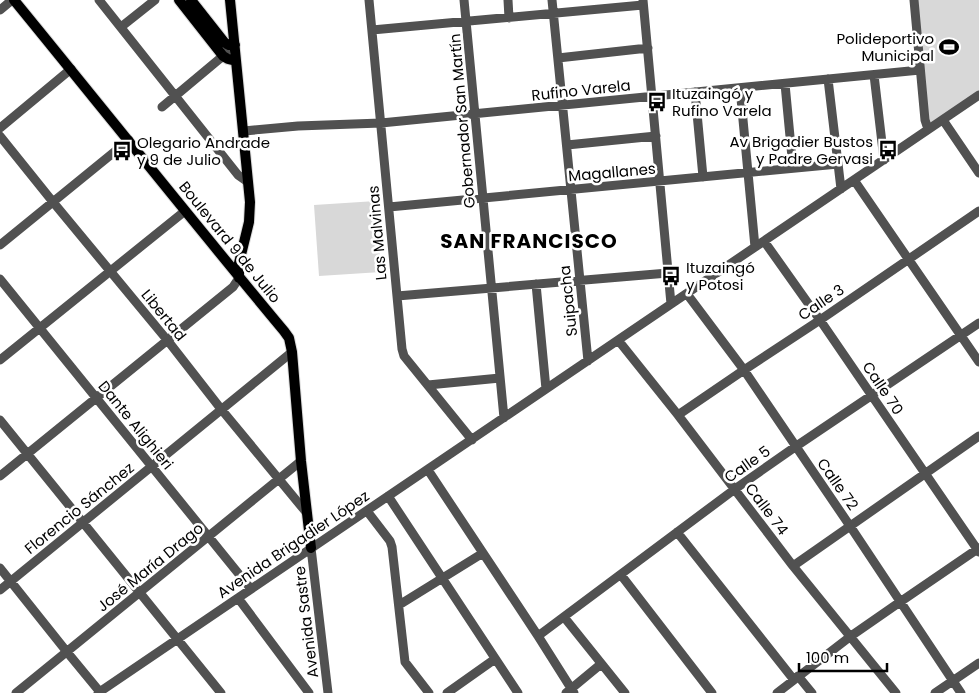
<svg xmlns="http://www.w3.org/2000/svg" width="979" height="693" font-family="Poppins,sans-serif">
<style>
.garden{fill:#d8d8d8}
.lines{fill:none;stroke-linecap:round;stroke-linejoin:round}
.major-casing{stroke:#dbdbdb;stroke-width:12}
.minor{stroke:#515151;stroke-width:9}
.major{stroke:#000;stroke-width:10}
.labels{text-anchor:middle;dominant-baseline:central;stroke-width:5;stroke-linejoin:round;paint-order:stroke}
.poi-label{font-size:15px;fill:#000;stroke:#fff;text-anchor:start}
.street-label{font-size:15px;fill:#000;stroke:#fff}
.district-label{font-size:20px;font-weight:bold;letter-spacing:1px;fill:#000;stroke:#fff}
</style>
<rect width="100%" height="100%" fill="#fff"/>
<path class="garden" d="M915,0H979V95L928,129Z
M376,201L381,272L319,276L314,205Z"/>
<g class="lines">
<defs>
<path id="major" d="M14,0C104,110 193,222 284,331L289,338L292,352L301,461L311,548
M179,0L223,56L228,59L236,61
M191,0L225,43L229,45H235
M230,0L250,202L249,222L239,263V278"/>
</defs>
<use href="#major" class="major-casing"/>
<path class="minor" d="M99,0L238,175L248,182
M369,0L402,349L404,356L472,440
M464,0L504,418
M508,0L509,18
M552,0L588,361
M643,0L671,304
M914,0L925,120L928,129
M0,10L12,0
M121,27L155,0
M372,30L643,5
M558,58L648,48
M874,75L884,160
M828,79L841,189
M785,84L793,168
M740,88L755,247
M695,92L703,177
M162,107L223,56L226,52
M943,120L979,173
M0,128L71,69
M244,131L298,126L381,123L920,70
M0,136L53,202L168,341L221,409L306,512
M567,145L656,136
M854,180L979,362
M389,207L838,164
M764,241L820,320L979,552
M0,245L129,140
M0,279L251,589
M536,284L546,389
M687,294L744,370L850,526L961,693
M397,296L668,273
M618,340L678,415L793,566L896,693
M0,360L185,211
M428,385L500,378
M678,415L744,370L820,320L979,211
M0,420L221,693
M428,470L538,636L574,693
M0,476L233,287L239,278
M388,496L518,693
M367,511L390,541L392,547L405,662L429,693
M677,532L794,680
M311,548L328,693
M793,566L979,436
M0,568L67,652L100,692
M621,575L712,693
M0,590L292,352
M238,598L309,693
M399,605L483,553
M564,617L625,693
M538,636L735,489L795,447L979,323
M798,676L812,693
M16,693L301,461
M98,693L979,95
M447,693L495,659
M566,693L601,664
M777,693L851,636L900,602L979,548
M935,693L979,663"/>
<use href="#major" class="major"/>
</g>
<defs>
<symbol id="stadium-bare" viewBox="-9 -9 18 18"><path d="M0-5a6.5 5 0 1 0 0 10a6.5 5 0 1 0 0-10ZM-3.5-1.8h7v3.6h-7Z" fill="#000" stroke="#fff" stroke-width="2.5" paint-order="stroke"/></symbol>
<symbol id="bus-bare" viewBox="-9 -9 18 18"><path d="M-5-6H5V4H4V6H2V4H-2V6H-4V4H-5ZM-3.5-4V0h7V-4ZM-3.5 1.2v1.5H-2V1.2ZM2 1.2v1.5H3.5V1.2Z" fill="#000" stroke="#fff" stroke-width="2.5" paint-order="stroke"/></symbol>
</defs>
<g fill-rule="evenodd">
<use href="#stadium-bare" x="935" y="33" width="28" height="28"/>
<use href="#bus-bare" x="643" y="88" width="28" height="28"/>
<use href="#bus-bare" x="874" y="136" width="28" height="28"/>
<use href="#bus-bare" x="108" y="137" width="28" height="28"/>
<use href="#bus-bare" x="657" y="262" width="28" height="28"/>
</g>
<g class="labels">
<g class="poi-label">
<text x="934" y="38" text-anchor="end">Polideportivo<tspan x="934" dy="17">Municipal</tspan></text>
<text x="672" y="93">Ituzaingó y<tspan x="672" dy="17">Rufino Varela</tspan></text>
<text x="873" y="141" text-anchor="end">Av Brigadier Bustos<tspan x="873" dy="17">y Padre Gervasi</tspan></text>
<text x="137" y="142">Olegario Andrade<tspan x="137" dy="17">y 9 de Julio</tspan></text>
<text x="686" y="267">Ituzaingó<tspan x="686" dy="17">y Potosi</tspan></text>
</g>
<g class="street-label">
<text transform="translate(581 90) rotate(-6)">Rufino Varela</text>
<text transform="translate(462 121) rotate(-95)">Gobernador San Martín</text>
<text transform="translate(612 172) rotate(-5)">Magallanes</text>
<text transform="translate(377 233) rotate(-95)">Las Malvinas</text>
<text transform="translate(230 242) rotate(51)">Boulevard 9 de Julio</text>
<text transform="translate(568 301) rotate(-96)">Suipacha</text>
<text transform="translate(821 302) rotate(-34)">Calle 3</text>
<text transform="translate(164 315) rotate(51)">Libertad</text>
<text transform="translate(883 388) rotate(56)">Calle 70</text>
<text transform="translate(136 425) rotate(51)">Dante Alighieri</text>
<text transform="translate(747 464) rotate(-35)">Calle 5</text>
<text transform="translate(838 484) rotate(55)">Calle 72</text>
<text transform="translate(79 508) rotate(-39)">Florencio Sánchez</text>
<text transform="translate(767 509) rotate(53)">Calle 74</text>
<text transform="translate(293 544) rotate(-34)">Avenida Brigadier López</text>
<text transform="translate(150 567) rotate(-39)">José María Drago</text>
<text transform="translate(306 622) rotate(-97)">Avenida Sastre</text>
</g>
<g class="district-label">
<text x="529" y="241">SAN FRANCISCO</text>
</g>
</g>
<path d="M799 663v8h88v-8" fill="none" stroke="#000000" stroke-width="2.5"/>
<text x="806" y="663" font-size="15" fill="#000000" stroke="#ffffff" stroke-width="4" paint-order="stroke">100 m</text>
</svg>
